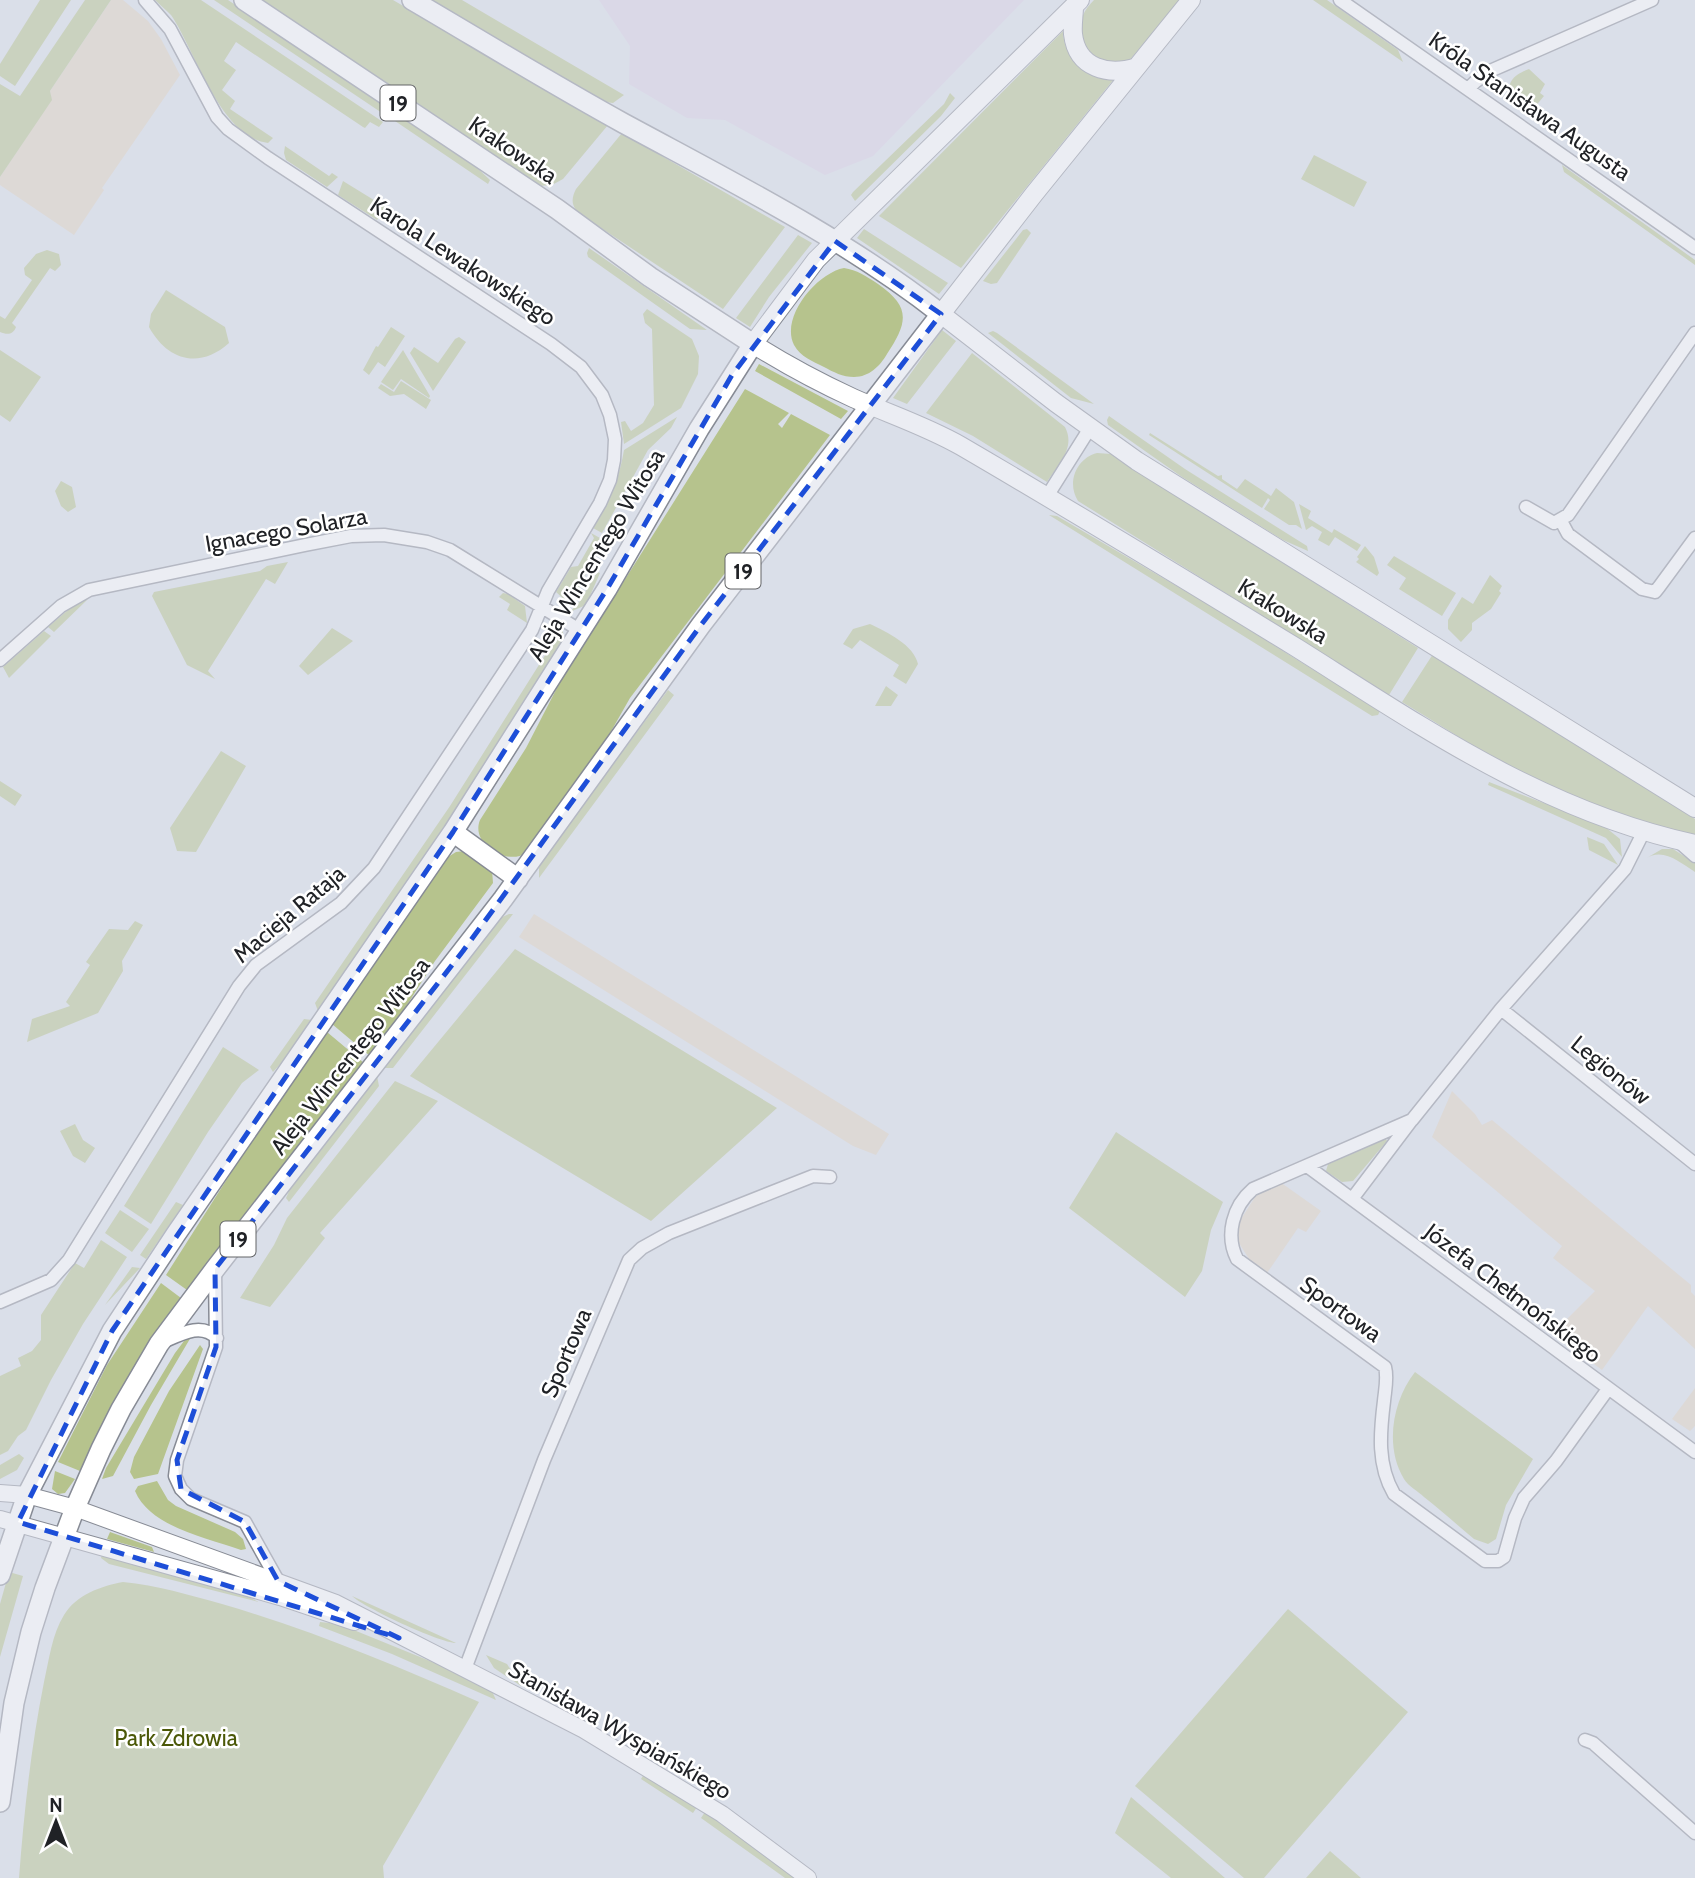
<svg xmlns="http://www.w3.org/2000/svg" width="1695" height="1878" font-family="Cabin,sans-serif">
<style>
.industrial{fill:#dfd3bf}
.medical{fill:#d9d0e5}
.green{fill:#b6c38d}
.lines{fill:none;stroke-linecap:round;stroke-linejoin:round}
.minor-casing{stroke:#878b95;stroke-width:15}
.tertiary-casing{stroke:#878b95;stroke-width:18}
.secondary-casing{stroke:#878b95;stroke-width:20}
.primary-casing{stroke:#878b95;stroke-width:22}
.minor{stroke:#fff;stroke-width:12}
.tertiary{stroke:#fff;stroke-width:16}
.secondary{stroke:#fff;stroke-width:18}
.primary{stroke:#fff;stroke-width:19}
.marked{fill:none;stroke:#1d4ed8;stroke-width:5;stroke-dasharray:14 9;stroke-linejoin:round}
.labels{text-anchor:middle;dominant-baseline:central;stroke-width:5;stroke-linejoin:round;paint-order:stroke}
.shield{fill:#fff;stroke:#636467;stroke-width:2}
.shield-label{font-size:21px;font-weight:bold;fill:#202226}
.street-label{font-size:23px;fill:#202226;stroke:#fff}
.park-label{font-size:23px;fill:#4b5807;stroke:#fff}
</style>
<rect width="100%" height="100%" fill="#dadfe9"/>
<path class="industrial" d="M111,0H123L148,21L161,39L180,75L102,188L104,190L74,235L0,185V177L51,100L50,91Z
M534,914L889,1134L876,1155L853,1146L519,937Z
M1452,1091L1475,1114L1482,1125L1492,1120L1691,1285V1292L1695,1296V1349L1648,1306L1602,1370L1553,1333L1595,1291L1553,1258L1562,1246L1432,1137Z
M1280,1182L1321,1211L1306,1232L1298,1228L1267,1273L1251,1262L1237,1240L1239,1222L1259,1191Z
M1695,1388V1426L1690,1431L1672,1419Z"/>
<path class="medical" d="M599,0H1024L873,156L825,175L725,120L687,118L629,84L630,46Z"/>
<path class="green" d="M40,0H71L15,86L0,76V64Z
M85,0H111L50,91L52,100L0,177V84L20,96Z
M155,0H201L383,122L379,127L370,122L365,128L363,127L236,42L224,61L236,70L222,90L235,101L230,109L273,138L268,143C220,137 195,50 171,15C166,10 160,5 155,0Z
M214,0H228L388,107L385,115Z
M261,0H393L608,125L563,179L552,185L539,186Z
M429,0H462L624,95L613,103L605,102Z
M1094,0H1180L1128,62C1086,69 1063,30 1094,0Z
M1313,0H1327L1398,50L1403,62Z
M1063,31C1064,59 1086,81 1114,79L961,268L879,216Z
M1529,69L1545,84L1540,93L1544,96L1529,114L1508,98C1508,81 1513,75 1529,69Z
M950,93L955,98L941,116L855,201L851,195L853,192L944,104Z
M401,115L472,163L490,180L488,184L395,121Z
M622,133L785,227L723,309L580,214C571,206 571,199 576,189Z
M285,146L329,176L332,173L338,177L327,187L286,160L284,153Z
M1314,155L1367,182L1354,207L1301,179Z
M1562,165L1695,260V265L1564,172Z
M343,181L421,229L418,234L384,211L377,220L338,195Z
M864,229L948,283L939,294L857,238Z
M1027,229L1031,233L997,283L991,284L983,281L1023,230Z
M798,235L812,243L769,297L750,327L736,318Z
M589,248L707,330L690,329L588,257L587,253Z
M47,250L59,254L61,265L55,271L50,268L12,323L16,327C13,335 7,335 0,332V316L5,319L32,280L25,275L24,268L36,254Z
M844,268C857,270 866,276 878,284C911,307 908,322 887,354C880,366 869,377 854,377C843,377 833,372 824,367C812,361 801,357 794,345C780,317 817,273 844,268Z
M166,290L225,327L229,343C199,370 167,360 149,327L151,314Z
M647,309L692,339L699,356L698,374L681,408L624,444L621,422L625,421L631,431L643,423L654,405L652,329L645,323L643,314Z
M391,327L405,336L385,367L378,362L369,375L363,370L376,346L378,347Z
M942,330L956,341L907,404L893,398Z
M993,331L997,333L1094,404L1071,398L988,333Z
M459,337L466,342L433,391L410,353L414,347L438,363L455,339Z
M0,350L41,377L10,422L0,415Z
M403,350L430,396L429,398L401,379L393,390L381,382Z
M972,353L1065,427C1076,448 1058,465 1047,482L973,436L926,413Z
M759,364L848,411L841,419L755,371Z
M401,381L431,400L426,409L404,394L390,396L378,388L381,384L394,392Z
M745,389L789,413L778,424L782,428L791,414L830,435L630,698L597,756L526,853C507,866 470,844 480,820L526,748L559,684Z
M1109,416L1185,469L1307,546L1308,551L1283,540L1182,477L1108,425L1107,420Z
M677,417L671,428L648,450L602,533L593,528C609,503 619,480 624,450Z
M1150,433L1218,476L1222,475V479L1237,489L1245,479L1271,496L1276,488L1294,502L1302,529L1296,525H1289L1264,509L1270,500L1268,498L1262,508L1149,435Z
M1097,453L1111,454L1418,648L1389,695L1078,501C1066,482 1077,458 1097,453Z
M61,481L72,487L76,507L68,512L61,506L55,491Z
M1299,504L1311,511L1308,518L1332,533L1334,529L1361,545L1357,551L1335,537L1329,546L1318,540L1322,532L1312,526L1306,530Z
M1049,515L1057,516L1204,602L1380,711L1378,715L1372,716Z
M591,533L600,538C589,559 587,587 566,601L556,592L571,567L578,566L594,538Z
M1365,546L1374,557L1379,573L1377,576L1356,562L1359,559L1357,557Z
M1394,556L1456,593L1442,616L1399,589L1406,578L1387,565Z
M288,562L275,584L266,579L208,671L215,679L187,665L152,596L154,592L260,571L267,566Z
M597,572L600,573L586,605L570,612L580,601Z
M1490,575L1502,586L1499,591L1501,593L1491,609L1472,623V630L1461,642L1448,629V620L1462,597L1473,604Z
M503,593L508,594L525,606L527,623L507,610L510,604L499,597Z
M88,599L54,632L48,627L75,604Z
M870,624C887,632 914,645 918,664L906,684L893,676L899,665L860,640L852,649L843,644L853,629Z
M560,627L563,632L564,640L432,848L318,1011L315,1003L450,806L554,641Z
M332,628L353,641L308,675L299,666Z
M44,631L51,636L9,678L3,667Z
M1433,654L1695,819V835C1637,823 1575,801 1523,774C1481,752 1442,726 1402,702Z
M886,686L898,695L891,706H875Z
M668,690L674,695L539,878V865Z
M221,751L246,766L196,852L177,851L170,828Z
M0,781L22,795L15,806L0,796Z
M1489,782L1604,826L1620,839L1622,857L1606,838L1488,785Z
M1587,837L1604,844L1618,865L1589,850Z
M1662,849H1673L1695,863V872C1679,862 1663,847 1645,859Z
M465,851L492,870L493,883L435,961L400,1016L370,1056L332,1024L448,857L456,852Z
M509,914H513L393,1068H383L500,918Z
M135,921L143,925L122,961L123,971L98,1013L27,1042L32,1019L70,1006L66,1002L90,965L86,962L109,929L128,930Z
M515,949L777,1108L651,1221L410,1076Z
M304,1019L312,1020L286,1058L273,1072L270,1067Z
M327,1032L364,1063L187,1290L166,1275L264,1121Z
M223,1047L259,1070L242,1083L208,1132L151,1224L124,1206Z
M377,1076L379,1086L289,1202L286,1198L292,1185Z
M395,1081L438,1101L320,1233L325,1238L270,1307L240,1298L274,1245L287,1218Z
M75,1124L83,1140L95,1148L85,1163L73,1156L60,1131Z
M1116,1132L1223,1202L1211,1230L1202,1271L1185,1297L1069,1208Z
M1385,1137L1387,1141L1353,1181L1342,1182L1326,1171L1328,1164Z
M176,1202L183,1205L146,1259L140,1255Z
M120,1210L149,1229L132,1252L105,1233Z
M101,1240L127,1257L83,1324L51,1380L26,1430L18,1436L8,1451L0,1455V1376L21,1366L18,1358L32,1351L41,1340V1315L75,1263L84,1268Z
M132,1267L140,1268L105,1305Z
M161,1283L181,1298C141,1352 110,1410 80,1471L58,1462L107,1365Z
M191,1337L151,1405L113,1476L102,1479L106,1468L175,1353L184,1341Z
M200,1345L203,1349L158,1474L134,1479L130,1472L134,1457L169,1391Z
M1415,1372L1533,1459L1506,1505L1496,1539L1488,1544L1474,1539C1457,1525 1441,1510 1424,1497C1418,1491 1408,1486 1404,1479C1384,1446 1393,1400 1415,1372Z
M19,1454L24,1458L17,1470L0,1479V1465Z
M55,1471L75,1479L65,1493L58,1494L52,1489Z
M157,1481L168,1500L176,1506L235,1532L243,1539L246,1549L241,1550C207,1538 150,1527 135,1491L138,1486Z
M110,1532L152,1547L154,1552L107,1539Z
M102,1554L220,1584L259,1602L109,1564L101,1558Z
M9,1572L23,1576L0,1657V1604Z
M123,1582C157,1585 189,1595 222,1604C311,1630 395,1665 479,1702L383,1866L384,1878H19C24,1812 31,1747 44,1682C49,1660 52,1634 64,1615C76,1595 101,1586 123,1582Z
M352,1596L456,1643C440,1643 363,1607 352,1596Z
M1288,1609L1408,1712L1264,1878H1244L1135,1786Z
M320,1622L339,1624L430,1661L491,1689L496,1700L392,1654L319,1626Z
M486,1655L507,1664L521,1686L494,1668Z
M644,1774L697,1807L693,1813L641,1779Z
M1131,1797L1225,1878H1171L1115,1833Z
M705,1812L796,1878H785L701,1818Z
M1330,1851L1361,1878H1306Z"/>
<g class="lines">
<defs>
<path id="minor" d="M1340,0L1695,248
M1469,88L1475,82L1490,71L1652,0
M1046,498L1090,428
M1526,507L1554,523L1568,515L1695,333
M1561,521L1568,534L1642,589L1655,592L1659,587L1695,538
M0,660L61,606L89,590L305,545L351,536L384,535L427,542L450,550L581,631
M1678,841L1695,856
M1501,1009L1695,1164
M1307,1166L1695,1452
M1352,1199L1411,1121
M215,1270L216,1347L177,1460L175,1476L181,1489L191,1499L245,1522L278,1581
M0,1302L51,1280L69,1260L239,986L256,965L341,903L374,868L532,630L548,591L600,503L610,480L614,460L615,439L610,415L602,395L581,367L551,344L268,158L228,129L217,117L170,29L145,0
M163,1342C181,1334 201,1322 217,1338
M1608,1389L1556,1461L1524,1498L1515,1518L1504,1557L1498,1561H1485L1394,1494C1377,1465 1380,1433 1384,1401C1385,1390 1388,1378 1385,1367L1237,1259C1225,1235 1233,1206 1253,1189L1412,1120L1501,1009L1625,869L1644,831
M465,1669L544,1460L629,1260L642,1248L669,1233L813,1176L830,1177
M1585,1740L1593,1743L1695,1833"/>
<path id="tertiary" d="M0,1493L27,1495L75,1508L336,1603L584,1730L722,1814L808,1878
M0,1519L280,1597L354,1622"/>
<path id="secondary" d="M1080,0L816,260L753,344C785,364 818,382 853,398C889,414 926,426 961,446C1074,512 1186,580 1297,648C1424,728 1545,812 1695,844
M1191,0L1034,194L941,314L1056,403L1137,461L1695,808
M1074,6C1074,15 1072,25 1073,34C1077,69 1109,76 1137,67"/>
<path id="primary" d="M453,832L518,879
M0,1575L27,1495L112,1331L176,1234L453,832L607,589L699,429L753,344L650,277L557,209L244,0
M0,1802L14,1703L31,1632L45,1588L75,1508L101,1449L121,1409L159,1344L215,1269L503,899L701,625L941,314C844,238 732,182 623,123C552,84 482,41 412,0"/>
</defs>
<use href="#minor" class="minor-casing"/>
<use href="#tertiary" class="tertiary-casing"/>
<use href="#secondary" class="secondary-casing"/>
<use href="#primary" class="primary-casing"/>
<use href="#minor" class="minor"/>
<use href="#tertiary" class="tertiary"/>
<use href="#secondary" class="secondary"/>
<use href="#primary" class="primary"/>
</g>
<path d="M0 0H1695V1878H0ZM835,241L941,314L701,625L463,951L215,1269L216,1347L177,1460L181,1489L245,1522L278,1581L399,1638L18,1522L112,1331L453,832L607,589L732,375Z" fill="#dadfe9" fill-opacity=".55" fill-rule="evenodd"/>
<path class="marked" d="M835,241L941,314L701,625L463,951L215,1269L216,1347L177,1460L181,1489L245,1522L278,1581L399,1638L18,1522L112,1331L453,832L607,589L732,375Z"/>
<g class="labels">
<g class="shield">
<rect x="380.5" y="85.5" width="35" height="35" rx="5"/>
<rect x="725.5" y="553.5" width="35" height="35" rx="5"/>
<rect x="220.5" y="1221.5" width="35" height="35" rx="5"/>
</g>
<g class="shield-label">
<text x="398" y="103">19</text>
<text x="743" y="571">19</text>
<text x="238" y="1239">19</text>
</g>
<g class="street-label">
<text transform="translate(1530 106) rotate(35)">Króla Stanisława Augusta</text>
<text transform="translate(513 150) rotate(34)">Krakowska</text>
<text transform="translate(463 261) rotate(33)">Karola Lewakowskiego</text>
<text transform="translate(286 530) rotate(-10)">Ignacego Solarza</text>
<text transform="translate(596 555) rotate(-59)">Aleja Wincentego Witosa</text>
<text transform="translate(1283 611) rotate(32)">Krakowska</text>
<text transform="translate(289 914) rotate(-40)">Macieja Rataja</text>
<text transform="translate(350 1056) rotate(-52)">Aleja Wincentego Witosa</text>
<text transform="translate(1611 1070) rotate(39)">Legionów</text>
<text transform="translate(1513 1293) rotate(37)">Józefa Chełmońskiego</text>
<text transform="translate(1341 1309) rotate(36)">Sportowa</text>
<text transform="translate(566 1353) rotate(-67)">Sportowa</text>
<text transform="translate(620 1730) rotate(30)">Stanisława Wyspiańskiego</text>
</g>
<g class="park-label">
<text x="176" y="1738">Park Zdrowia</text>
</g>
</g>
<g transform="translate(56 1822)" stroke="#ffffff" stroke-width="5" paint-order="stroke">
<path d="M0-5L12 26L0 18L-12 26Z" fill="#202226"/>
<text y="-10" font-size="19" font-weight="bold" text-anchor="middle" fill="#202226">N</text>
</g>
</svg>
